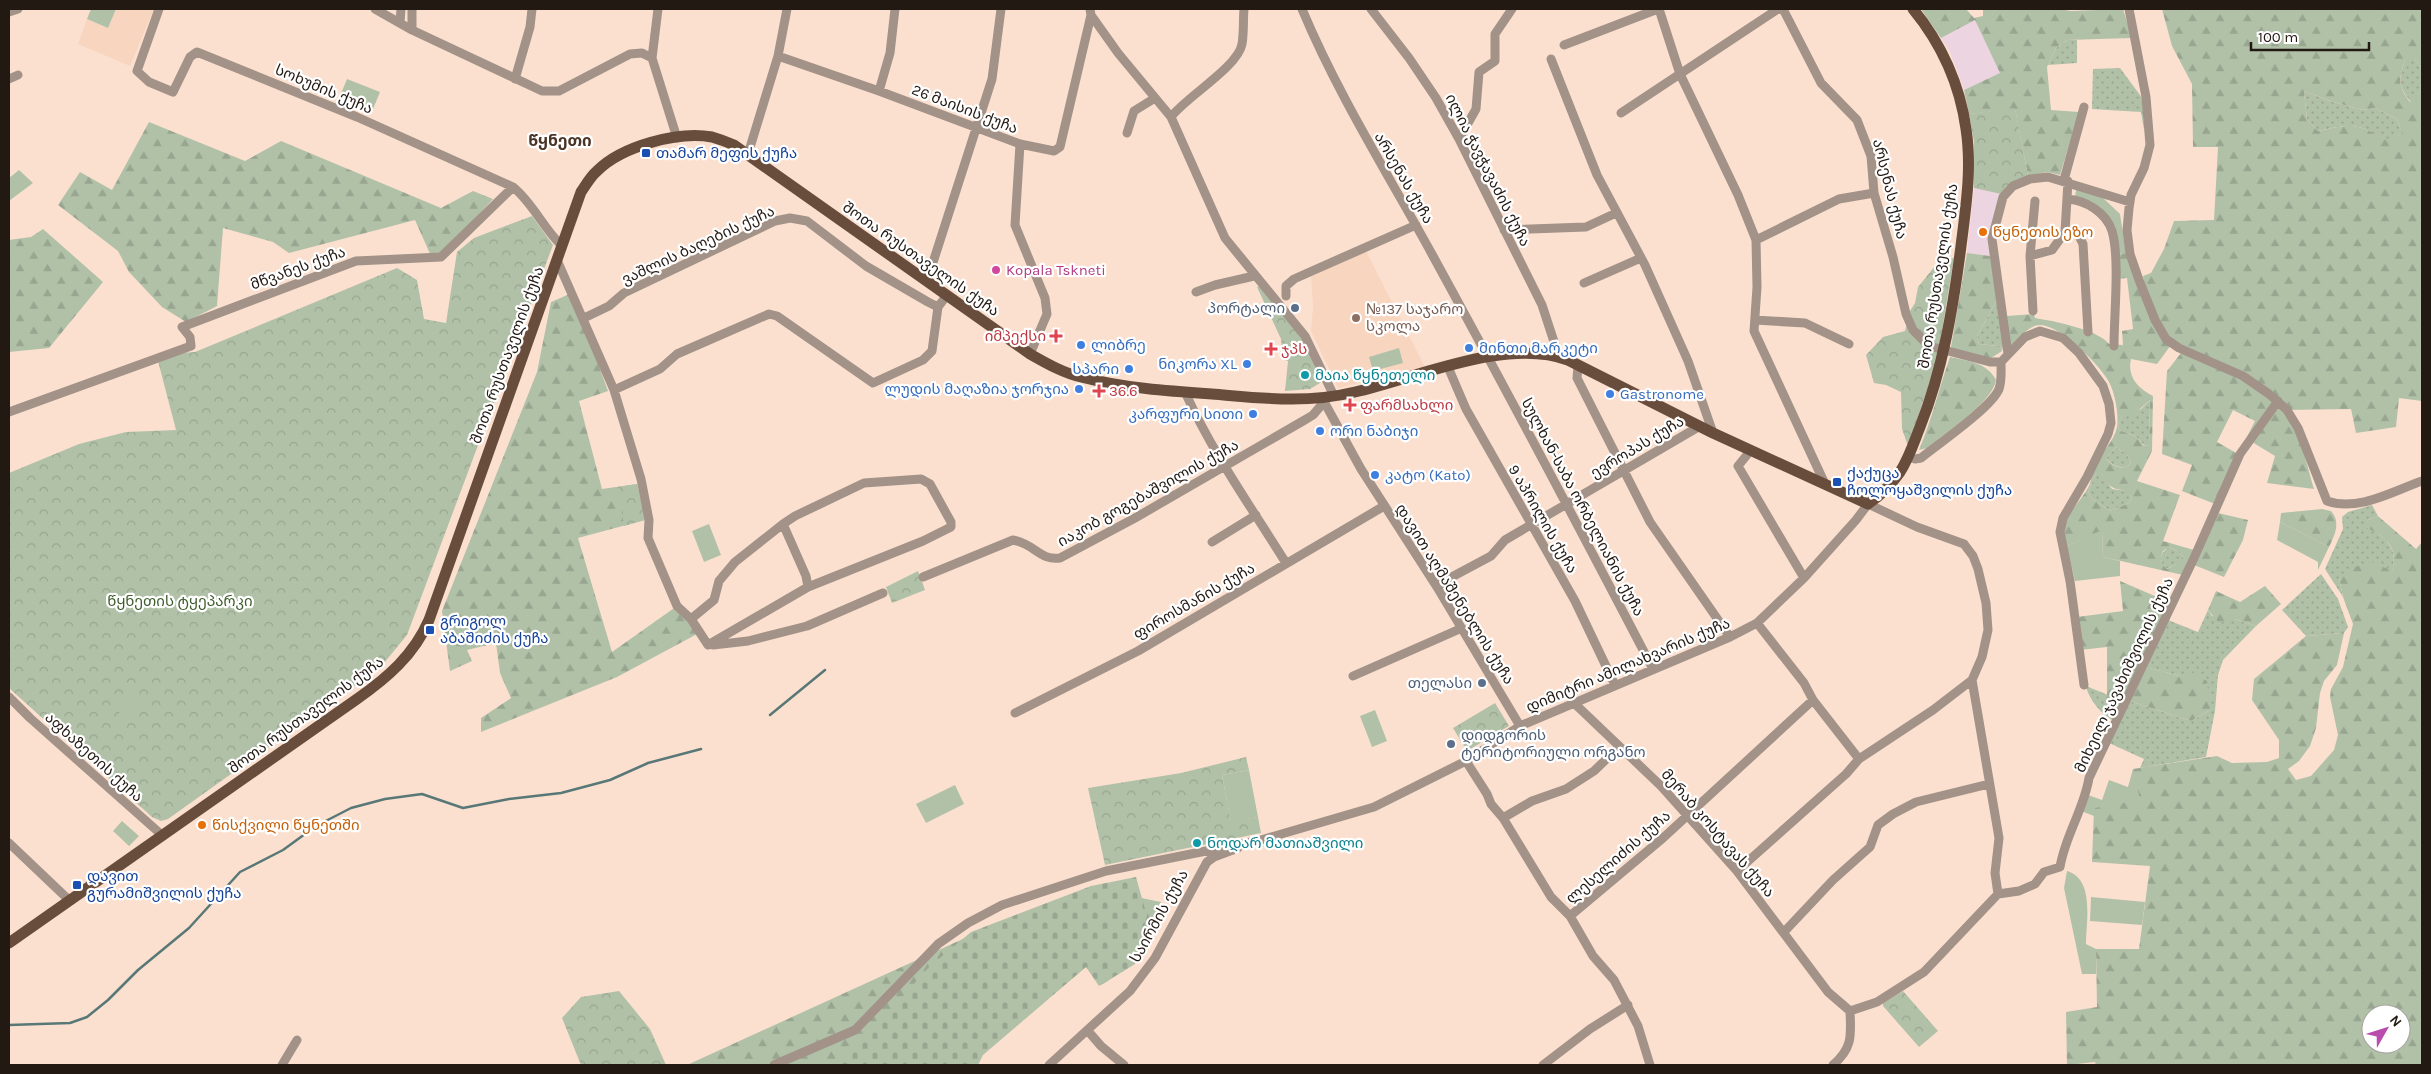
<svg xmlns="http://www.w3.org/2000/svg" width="2431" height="1074" font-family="Karla,'Noto Sans Georgian',sans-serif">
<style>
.commercial{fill:#ecd5e1}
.built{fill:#f8d5bf}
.grass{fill:url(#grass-dots)}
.forest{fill:url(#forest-firs);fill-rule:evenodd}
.cemetery{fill:url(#cemetery-stones)}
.park{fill:url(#park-crowns)}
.garden{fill:#b1c1a8}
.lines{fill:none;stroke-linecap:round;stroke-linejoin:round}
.stream{stroke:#587877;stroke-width:2.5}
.minor{stroke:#a29288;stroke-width:9}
.major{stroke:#694d3c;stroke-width:11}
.transit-dot{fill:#1a4fb4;stroke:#fff;stroke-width:2}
.food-dot{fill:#e8710a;stroke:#fff;stroke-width:2}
.hotel-dot{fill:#d1479c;stroke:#fff;stroke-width:2}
.service-dot{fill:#5c6f8a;stroke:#fff;stroke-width:2}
.education-dot{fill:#8d6e63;stroke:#fff;stroke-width:2}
.health-dot{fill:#e0444e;stroke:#fff;stroke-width:2}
.shop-dot{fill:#3f7fe0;stroke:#fff;stroke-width:2}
.culture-dot{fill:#0f9aa8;stroke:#fff;stroke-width:2}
.labels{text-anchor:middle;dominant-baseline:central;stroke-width:4.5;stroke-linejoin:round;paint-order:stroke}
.street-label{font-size:15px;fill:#231913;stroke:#fff}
.transit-label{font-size:15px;fill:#164399;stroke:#fff;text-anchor:start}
.food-label{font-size:15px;fill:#c56008;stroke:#fff;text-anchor:start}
.hotel-label{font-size:15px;fill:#b23c85;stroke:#fff;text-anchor:start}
.service-label{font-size:15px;fill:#4e5e75;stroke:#fff;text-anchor:end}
.education-label{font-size:15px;fill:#785e54;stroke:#fff;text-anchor:start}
.health-label{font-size:15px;fill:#be3a42;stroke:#fff;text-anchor:start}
.shop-label{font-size:15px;fill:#366cbe;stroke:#fff;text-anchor:start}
.culture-label{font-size:15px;fill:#0d838f;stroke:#fff;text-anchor:start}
.park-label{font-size:15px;fill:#3f5d2b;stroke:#fff}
.neighbourhood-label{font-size:16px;font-weight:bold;fill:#4a3426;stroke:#fff}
</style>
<defs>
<pattern id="grass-dots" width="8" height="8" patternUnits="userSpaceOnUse" patternTransform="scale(1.25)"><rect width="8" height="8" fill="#b1c1a8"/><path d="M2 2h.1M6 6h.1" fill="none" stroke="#98a590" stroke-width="1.8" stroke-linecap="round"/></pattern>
<pattern id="forest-firs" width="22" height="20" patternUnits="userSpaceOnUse" patternTransform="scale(1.25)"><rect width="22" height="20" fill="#b1c1a8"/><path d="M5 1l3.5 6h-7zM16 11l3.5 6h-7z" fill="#98a590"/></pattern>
<pattern id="cemetery-stones" width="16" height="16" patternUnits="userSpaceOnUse" patternTransform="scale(1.25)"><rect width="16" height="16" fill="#b1c1a8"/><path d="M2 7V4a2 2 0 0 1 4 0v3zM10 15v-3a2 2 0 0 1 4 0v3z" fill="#98a590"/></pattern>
<pattern id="park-crowns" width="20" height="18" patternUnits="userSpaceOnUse" patternTransform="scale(1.25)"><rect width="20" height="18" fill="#b1c1a8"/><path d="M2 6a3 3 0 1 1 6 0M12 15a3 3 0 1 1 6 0" fill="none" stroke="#98a590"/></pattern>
</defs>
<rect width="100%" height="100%" fill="#fce0cf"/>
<path class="commercial" d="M1975,19L2001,73L1964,90L1950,52L1941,38Z
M1974,188L2001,194L1990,256L1967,253Z"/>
<path class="built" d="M116,9H154L130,66L78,44L87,19L108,28Z
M1365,249L1425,367L1338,388L1311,331L1313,306L1311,277Z"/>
<path class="grass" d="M2067,40H2077V63L2048,65L2056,48Z
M2405,60H2415L2422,68V90L2411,102C2397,85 2399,79 2405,60Z
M2120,68L2143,99L2144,130L2141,112L2092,109L2093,69Z
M2304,91L2333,102L2363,110L2375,108L2397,119L2402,133L2390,143C2358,123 2355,123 2318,131L2307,120Z
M1998,298L2003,344L2002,351L2000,346L1979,344L1977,336Z
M2150,400L2149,445L2145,446L2135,436L2119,430L2118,425L2122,416L2141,409Z
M2116,447L2128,456L2131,463L2128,466C2121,470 2110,464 2106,458Z
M2096,474H2102L2112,489L2127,491L2132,497L2129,503L2110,511L2092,499L2088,492Z
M2372,505L2378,516L2368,520L2366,527C2386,537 2399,548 2392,572L2339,578L2343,597L2325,569L2343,529L2342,517L2348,512Z
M2169,547L2177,551L2183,556L2179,563L2166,569C2158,561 2160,553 2169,547Z
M2321,574L2338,599L2348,627L2344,633L2306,636L2282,610Z
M2208,610L2212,616L2235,619L2256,626L2223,660L2218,675L2215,711L2206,757L2140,768L2144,759L2109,743L2130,701L2191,721L2210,710L2180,676L2146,667L2168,620L2198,632Z
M2086,686L2123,701L2114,721C2102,715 2089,700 2086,686Z"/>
<path class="forest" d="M1921,9H1966L1974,18L1983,16V9H2058L2071,11L2123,9L2132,38L2067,40L2056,48L2047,67L2051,110L2079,112L2060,175L2047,172L2028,176L2015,109L1969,114L1964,90L2000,73L1975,20L1941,38Z
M2162,9H2422V68L2415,60H2405C2399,79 2397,85 2410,102L2422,90V401L2399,398L2396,427L2356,433L2351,409L2287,410L2269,394L2166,339L2148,301L2143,276L2151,273L2164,249L2174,221L2214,220L2218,147H2193L2192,84L2172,46ZM2304,91L2333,102L2363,110L2375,108L2397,119L2402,133L2390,142C2357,123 2355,123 2318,131L2307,120Z
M149,122L245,161L281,141L441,208L473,191L493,199L443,253L431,256L415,220L289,253L273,242L223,228L217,306L186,322L162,307L129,272L118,251L58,205L80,172L112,190Z
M43,229L103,282L49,348L9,352V240L31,237Z
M1967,253L1990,256L1998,298L1977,336L1979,344L2000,346L2002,351L1991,358L1960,352L1951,347Z
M2126,253L2171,345L2157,364L2131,359C2127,376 2137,388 2153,396L2152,451L2137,481L2180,495L2163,541L2194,550L2183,575L2103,557L2102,531L2067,546C2055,520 2079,506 2089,486C2092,480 2091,473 2094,467C2100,454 2114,442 2117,427C2119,415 2115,393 2109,382C2100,365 2060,325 2040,325C2028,325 2018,340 2010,347L2007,316L2034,314L2035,318C2053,321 2099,330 2109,344L2123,345L2122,331L2133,329L2127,278L2117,279L2115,254ZM2150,400L2149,445L2144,446L2135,436L2119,430L2118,425L2122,416H2132ZM2116,447L2128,456L2131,463L2128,466C2121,470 2110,465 2106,458ZM2096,474H2102C2114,497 2119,483 2132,497L2129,503L2110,511L2092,499L2088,492ZM2169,547L2177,551L2183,556L2178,563L2167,569C2160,563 2160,559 2163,551Z
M572,293L608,391L579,401L602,489L637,484L645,520L578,538L612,652L677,606L699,633L617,677L481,732V718L511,698L500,673L496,643L467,650L472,661L450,671L442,611L537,372L551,302Z
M2181,353L2237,376L2275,402L2215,504L2182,491L2192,465L2162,454L2167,371ZM2233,410L2255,421L2238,454L2217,442Z
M1950,357C1967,361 1987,362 1996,380C1993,402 1945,433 1927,448L1919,450C1932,419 1939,388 1950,357Z
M2277,406C2298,418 2307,467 2314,489L2267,483L2275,456L2252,442Z
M2322,509L2331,511C2341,522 2335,535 2329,547L2280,522L2281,513Z
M2218,513L2248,520L2243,540L2224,577L2194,565Z
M2378,516L2416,549L2422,542V1065H2096L2095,1062L2067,1065L2066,1012L2097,1007L2096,949H2139L2150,866L2092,862L2094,808L2128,787L2133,769L2217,756L2232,763L2267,762L2279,758V740L2252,700L2254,679L2306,636L2344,633L2337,665L2324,681L2320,693L2316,728L2310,746L2299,761L2288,769L2296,780L2311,776L2334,750L2338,735L2330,697L2331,689L2343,667L2353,624L2343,597L2339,578L2352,568L2370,561L2392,571C2399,547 2386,537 2365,527L2368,520ZM2371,1014H2401V1044H2371Z
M2120,581L2171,603L2123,701L2107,695V647L2080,650L2077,617L2123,611Z
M2265,586L2281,604L2256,626L2235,619L2219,623L2208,610L2216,591L2240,602Z
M2146,667L2180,676L2191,672L2207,681L2210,710L2191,721L2130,701Z
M1093,888L1161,902L1135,964L1101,985L1087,966L983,1055L978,1065H687L989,927Z"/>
<path class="cemetery" d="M1136,877L1147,916L1133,965L1099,986L1086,967L982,1055L977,1065H828L850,1056L928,968L971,932L1091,886Z"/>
<path class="park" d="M2015,108L2028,176L2001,194L1974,188V142L1969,114Z
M532,216L553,245L407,635L384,663L360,682L168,819L161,821L152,817L9,688V473L79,444L126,432L176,430L158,361L180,353L195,352L397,268L417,280L424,319L446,323L457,252L474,238Z
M1954,258L1937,361L1908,446L1902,429L1901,392L1886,385L1874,383L1866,355L1883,337L1905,331L1910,311L1915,303L1918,287L1939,261Z
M1260,286L1302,338L1321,381L1320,383L1310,389L1285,391L1288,361L1283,360L1281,339L1257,287Z
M637,484L645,520L624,526L618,487Z
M918,571L925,590L892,603L886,587Z
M1495,703L1509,726L1467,751L1453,728Z
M1246,757L1249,770L1222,775L1231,821L1258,817L1261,833L1105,865L1088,788L1181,773Z
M619,991L650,1029L666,1065H581L562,1018L581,997Z
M1903,991L1938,1031L1919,1047L1883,1006V1003Z"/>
<path class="garden" d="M91,9H116L108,28L87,19Z
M347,79L380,92L373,109L340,96Z
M19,170L33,183L9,201V178Z
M2077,186L2101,196L2120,214L2126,253L2115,254L2113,228L2075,196Z
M1399,348L1403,363L1373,371L1369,357Z
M2280,522L2329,547L2318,570V562L2277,540Z
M709,524L721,555L704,562L692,531Z
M2102,530L2103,557L2120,561V576L2075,581L2067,546Z
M124,687L140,690L134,723L118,720Z
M1375,710L1387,741L1372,747L1360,716Z
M1249,770L1258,817L1231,822L1222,775Z
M2109,780L2128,787L2137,786L2140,800L2095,808L2094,816L2081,811L2088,795L2102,800Z
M955,785L964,804L926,823L916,804Z
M122,821L139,836L129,846L113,831Z
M2067,871C2095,879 2086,922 2086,944L2096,949V974H2082L2064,888Z
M2091,897L2145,902L2142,925L2090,921Z"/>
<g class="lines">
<path class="stream" d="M770,715L825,670
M9,1025L70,1023L87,1017L108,1000L138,970L189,928L240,872L283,850L316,826L351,808L385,799L422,794L463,808L509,799L561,793L610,780L648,763L701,749"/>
<path class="minor" d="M159,9L137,71L149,82L173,92L190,57L197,52L357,117L513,187C533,203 543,228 562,246
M375,9L412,30L542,91H559L630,54L642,53L652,58
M658,9L652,58L677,138
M1090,9L1091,15L1118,53L1171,117L1225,238L1305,336L1334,396
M1302,9C1338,95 1388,174 1433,256C1508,393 1581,531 1653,669
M1371,9L1409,58L1436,98L1459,139L1542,305L1559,357
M1659,9L1680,74L1738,195L1756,240L1757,287L1754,331L1825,484
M1783,9L1821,83L1857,120L1871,156L1874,193L1893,257L1906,314L1913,330L1929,346L1990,362H2001
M2129,9L2146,97L2150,145L2144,168L2131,195L2129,208L2127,230L2130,254L2139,280L2155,320L2166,339L2179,348L2243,376L2269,394L2287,410L2298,428L2327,501C2358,512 2393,491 2422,481
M9,12L18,9
M400,23L401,9
M412,30V9
M1564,45L1658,9
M778,56L879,91L1020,144L1054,151L1060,147L1091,15
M1551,59L1597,175L1645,265L1688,361L1713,433
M9,79L18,75
M515,79L530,27L532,9
M879,91L890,53L895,9
M1621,113L1778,9
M1171,117C1186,97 1238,67 1242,44C1244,33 1243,20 1244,9
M1127,133L1134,111L1155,98
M1459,139L1476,109L1479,72L1495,61V34L1512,9
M1020,144L1015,225L1045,298L1047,314L1030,354
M748,154L778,56L787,9
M2064,180L2084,107
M2067,199C2085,200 2106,212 2112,231C2120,258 2114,315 2114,346
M1504,230L1586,227L1616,213
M2065,232L2078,234L2083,244L2088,332
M1756,240L1839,199L1874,193
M2030,256L2052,250L2065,232L2068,181
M557,260L614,390L641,479L649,520L648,538L677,606L691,619L708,645
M927,281L992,79L1001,9
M1584,283L1641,258
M1196,292L1215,285L1254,276
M1286,296V286L1294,279L1416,225
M2033,311L2030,256L2035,201
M584,318L609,306L624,293L775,221L790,218L807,221L866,266L928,302L938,307L947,295
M1755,320L1805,323L1849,344
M2008,354L1992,239L2003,197L2013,186L2030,179L2048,177L2130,202
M1578,366L1577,378L1650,522L1730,637
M1448,367L1466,409L1575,601L1615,685
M614,390L660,369L677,354L769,314L777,316L873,383L923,360L932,351L938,307
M1185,392C1212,452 1251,507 1286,563
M1322,398L1361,469L1437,587L1520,726
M9,412L191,346L190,337L182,327L356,261L441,257L513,187
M1751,450L1738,466L1804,578
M1908,457L1915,459L1921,458C1938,444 1992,407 1999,389C2002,381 2001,371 2001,362L2025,337L2040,331L2063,338L2079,353L2103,386L2109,404L2111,423L2108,434L2087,477L2063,518L2060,532L2070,581L2084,685
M783,524L806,576L808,587
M1212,542L1256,515
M923,577L1013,540C1035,544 1040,561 1060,558L1135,518L1303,421L1313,415L1324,402
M1437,587L1448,579L1491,556L1505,540L1700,426
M691,619L714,600L719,581L735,562L783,524L795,516L864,483L921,479L930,484L951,522V527L923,541L808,587L708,645
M1757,623L1804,683L1813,700L1859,759
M713,645L748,641L807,626L883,593
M1353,676L1462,628
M1972,680L1999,838L1995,873L1998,894
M9,697L30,718L163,836
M1574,703L1661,786L1737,871L1828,992L1850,1011
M1015,713L1138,651L1384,506
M1466,761L1487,794L1491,804L1503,818L1551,897L1570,916L1593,956L1614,980L1638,1026L1650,1065
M1503,818L1532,801L1566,789L1594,771L1619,747
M9,843L70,901
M1570,916L1663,838L1813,700
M1784,932L1833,880L1870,847L1878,825L1893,814L1916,802L1989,784
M1850,1011L1877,1002L1924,972L1998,894L2019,891L2035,884L2044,872L2060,867C2065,836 2084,809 2089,778L2194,558L2240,454L2278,401
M1088,1031L1101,1046L1124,1065
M282,1065L297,1040
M774,1065L855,1030L938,944L968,923L1002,905L1106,871L1261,840L1374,807L1466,761L1520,726L1730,637L1757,623L1804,578L1856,520L1868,504L1917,527L1964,544L1973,556L1978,569L1986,603L1988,630L1982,657L1972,680L1933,710L1859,759L1846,774L1737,871
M1049,1065L1130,991L1155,958L1207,862L1214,857L1238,848
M1543,1065L1590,1029L1628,1005
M1833,1065C1853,1048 1851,1035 1850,1011"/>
<path class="major" d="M9,943L357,699C387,678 414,655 429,620L581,192C586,185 590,177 597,171C622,146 678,131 712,137C719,139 727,142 734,145L1030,354C1046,363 1063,373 1081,377C1124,388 1168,391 1212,394C1261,398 1306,404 1355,392C1417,378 1506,337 1568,360L1713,433L1868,504C1881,495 1891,485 1900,472C1909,458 1914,442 1920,427C1943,369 1953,308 1961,246C1966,206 1972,168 1966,129C1960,85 1941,43 1913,9"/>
</g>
<g class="transit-dot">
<rect x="641" y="148" width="10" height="10" rx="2.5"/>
<rect x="1832" y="477" width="10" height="10" rx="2.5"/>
<rect x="425" y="625" width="10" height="10" rx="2.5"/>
<rect x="72" y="880" width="10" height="10" rx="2.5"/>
</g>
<g class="food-dot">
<circle cx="1983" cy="232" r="5"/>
<circle cx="202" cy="825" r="5"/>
</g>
<circle class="hotel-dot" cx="996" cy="270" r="5"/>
<g class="service-dot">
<circle cx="1295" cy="308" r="5"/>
<circle cx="1482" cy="683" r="5"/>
<circle cx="1451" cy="744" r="5"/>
</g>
<circle class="education-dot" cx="1356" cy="318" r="5"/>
<g class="health-dot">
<path d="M1053.5 328.5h5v5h5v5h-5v5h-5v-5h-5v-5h5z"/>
<path d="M1268.5 341.5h5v5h5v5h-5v5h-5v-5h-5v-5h5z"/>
<path d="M1096.5 383.5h5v5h5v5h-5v5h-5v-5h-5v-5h5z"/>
<path d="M1347.5 397.5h5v5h5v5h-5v5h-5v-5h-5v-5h5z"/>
</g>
<g class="shop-dot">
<circle cx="1081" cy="345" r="5"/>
<circle cx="1469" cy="348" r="5"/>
<circle cx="1247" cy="364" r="5"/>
<circle cx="1129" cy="369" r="5"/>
<circle cx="1079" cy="389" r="5"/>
<circle cx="1610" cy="394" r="5"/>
<circle cx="1253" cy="414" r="5"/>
<circle cx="1320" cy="431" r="5"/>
<circle cx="1375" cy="475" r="5"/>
</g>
<g class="culture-dot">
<circle cx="1305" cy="375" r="5"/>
<circle cx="1197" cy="843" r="5"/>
</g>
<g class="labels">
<g class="street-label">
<text transform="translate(324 89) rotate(23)">სოხუმის ქუჩა</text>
<text transform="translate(965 109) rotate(21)">26 მაისის ქუჩა</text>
<text transform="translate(1488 170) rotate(63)">ილია ჭავჭავაძის ქუჩა</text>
<text transform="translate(1404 178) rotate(60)">არსენას ქუჩა</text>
<text transform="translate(1890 189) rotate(76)">არსენას ქუჩა</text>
<text transform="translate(698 245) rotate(-25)">ვაშლის ბაღების ქუჩა</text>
<text transform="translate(921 259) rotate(35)">შოთა რუსთაველის ქუჩა</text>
<text transform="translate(298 268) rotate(-20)">მწვანეს ქუჩა</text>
<text transform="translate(1938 276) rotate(-81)">შოთა რუსთაველის ქუჩა</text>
<text transform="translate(507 355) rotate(-70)">შოთა რუსთაველის ქუჩა</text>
<text transform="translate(1637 447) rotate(-31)">ევროპას ქუჩა</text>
<text transform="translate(1148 493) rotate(-29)">იაკობ გოგებაშვილის ქუჩა</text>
<text transform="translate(1583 507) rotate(62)">სულხან-საბა ორბელიანის ქუჩა</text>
<text transform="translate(1543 519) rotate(60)">9 აპრილის ქუჩა</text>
<text transform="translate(1455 594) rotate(58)">დავით აღმაშენებლის ქუჩა</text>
<text transform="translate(1194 601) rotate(-30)">ფიროსმანის ქუჩა</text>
<text transform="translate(1628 665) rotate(-23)">დიმიტრი ამილახვარის ქუჩა</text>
<text transform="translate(2124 675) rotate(-65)">მიხეილ ჯავახიშვილის ქუჩა</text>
<text transform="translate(306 715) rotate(-36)">შოთა რუსთაველის ქუჩა</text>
<text transform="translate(94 757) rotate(42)">აფხაზეთის ქუჩა</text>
<text transform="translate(1718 833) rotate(49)">მერაბ კოსტავას ქუჩა</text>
<text transform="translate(1618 857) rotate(-41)">ლესელიძის ქუჩა</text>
<text transform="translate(1159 916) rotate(-61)">საირმის ქუჩა</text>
</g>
<g class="transit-label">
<text x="656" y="153">თამარ მეფის ქუჩა</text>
<text x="1847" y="473">ქაქუცა<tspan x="1847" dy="17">ჩოლოყაშვილის ქუჩა</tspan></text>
<text x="440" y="621">გრიგოლ<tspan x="440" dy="17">აბაშიძის ქუჩა</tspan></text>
<text x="87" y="876">დავით<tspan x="87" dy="17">გურამიშვილის ქუჩა</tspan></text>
</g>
<g class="food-label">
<text x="1993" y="232">წყნეთის ეზო</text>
<text x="212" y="825">წისქვილი წყნეთში</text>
</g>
<g class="hotel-label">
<text x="1006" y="270">Kopala Tskneti</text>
</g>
<g class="service-label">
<text x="1285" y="308">პორტალი</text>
<text x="1472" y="683">თელასი</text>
<text x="1461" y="735" text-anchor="start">დიდგორის<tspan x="1461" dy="17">ტერიტორიული ორგანო</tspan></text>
</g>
<g class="education-label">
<text x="1366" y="309">№137 საჯარო<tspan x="1366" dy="17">სკოლა</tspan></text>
</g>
<g class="health-label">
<text x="1046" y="336" text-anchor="end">იმპექსი</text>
<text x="1281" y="349">ჯპს</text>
<text x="1109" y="391">36.6</text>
<text x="1360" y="405">ფარმსახლი</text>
</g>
<g class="shop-label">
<text x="1091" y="345">ლიბრე</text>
<text x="1479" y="348">მინთი მარკეტი</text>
<text x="1237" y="364" text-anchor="end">ნიკორა XL</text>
<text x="1119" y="369" text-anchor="end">სპარი</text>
<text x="1069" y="389" text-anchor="end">ლუდის მაღაზია ჯორჯია</text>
<text x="1620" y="394">Gastronome</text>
<text x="1243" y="414" text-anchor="end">კარფური სითი</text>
<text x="1330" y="431">ორი ნაბიჯი</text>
<text x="1385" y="475">კატო (Kato)</text>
</g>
<g class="culture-label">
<text x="1315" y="375">მაია წყნეთელი</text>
<text x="1207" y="843">ნოდარ მათიაშვილი</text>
</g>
<g class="park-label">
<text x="180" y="601">წყნეთის ტყეპარკი</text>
</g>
<g class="neighbourhood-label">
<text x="560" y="140">წყნეთი</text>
</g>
</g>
<rect width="2431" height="1074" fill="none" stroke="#231913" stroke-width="20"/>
<g transform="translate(2386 1029) rotate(51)"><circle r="24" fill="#ffffff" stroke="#a7a3a1"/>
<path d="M0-4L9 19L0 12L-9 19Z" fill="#b94dad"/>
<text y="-8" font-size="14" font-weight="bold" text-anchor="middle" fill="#231913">N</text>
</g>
<path d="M2251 42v8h118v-8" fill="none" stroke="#231913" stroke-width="2.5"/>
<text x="2258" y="42" font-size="15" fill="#231913" stroke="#ffffff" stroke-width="4" paint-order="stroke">100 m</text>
</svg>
